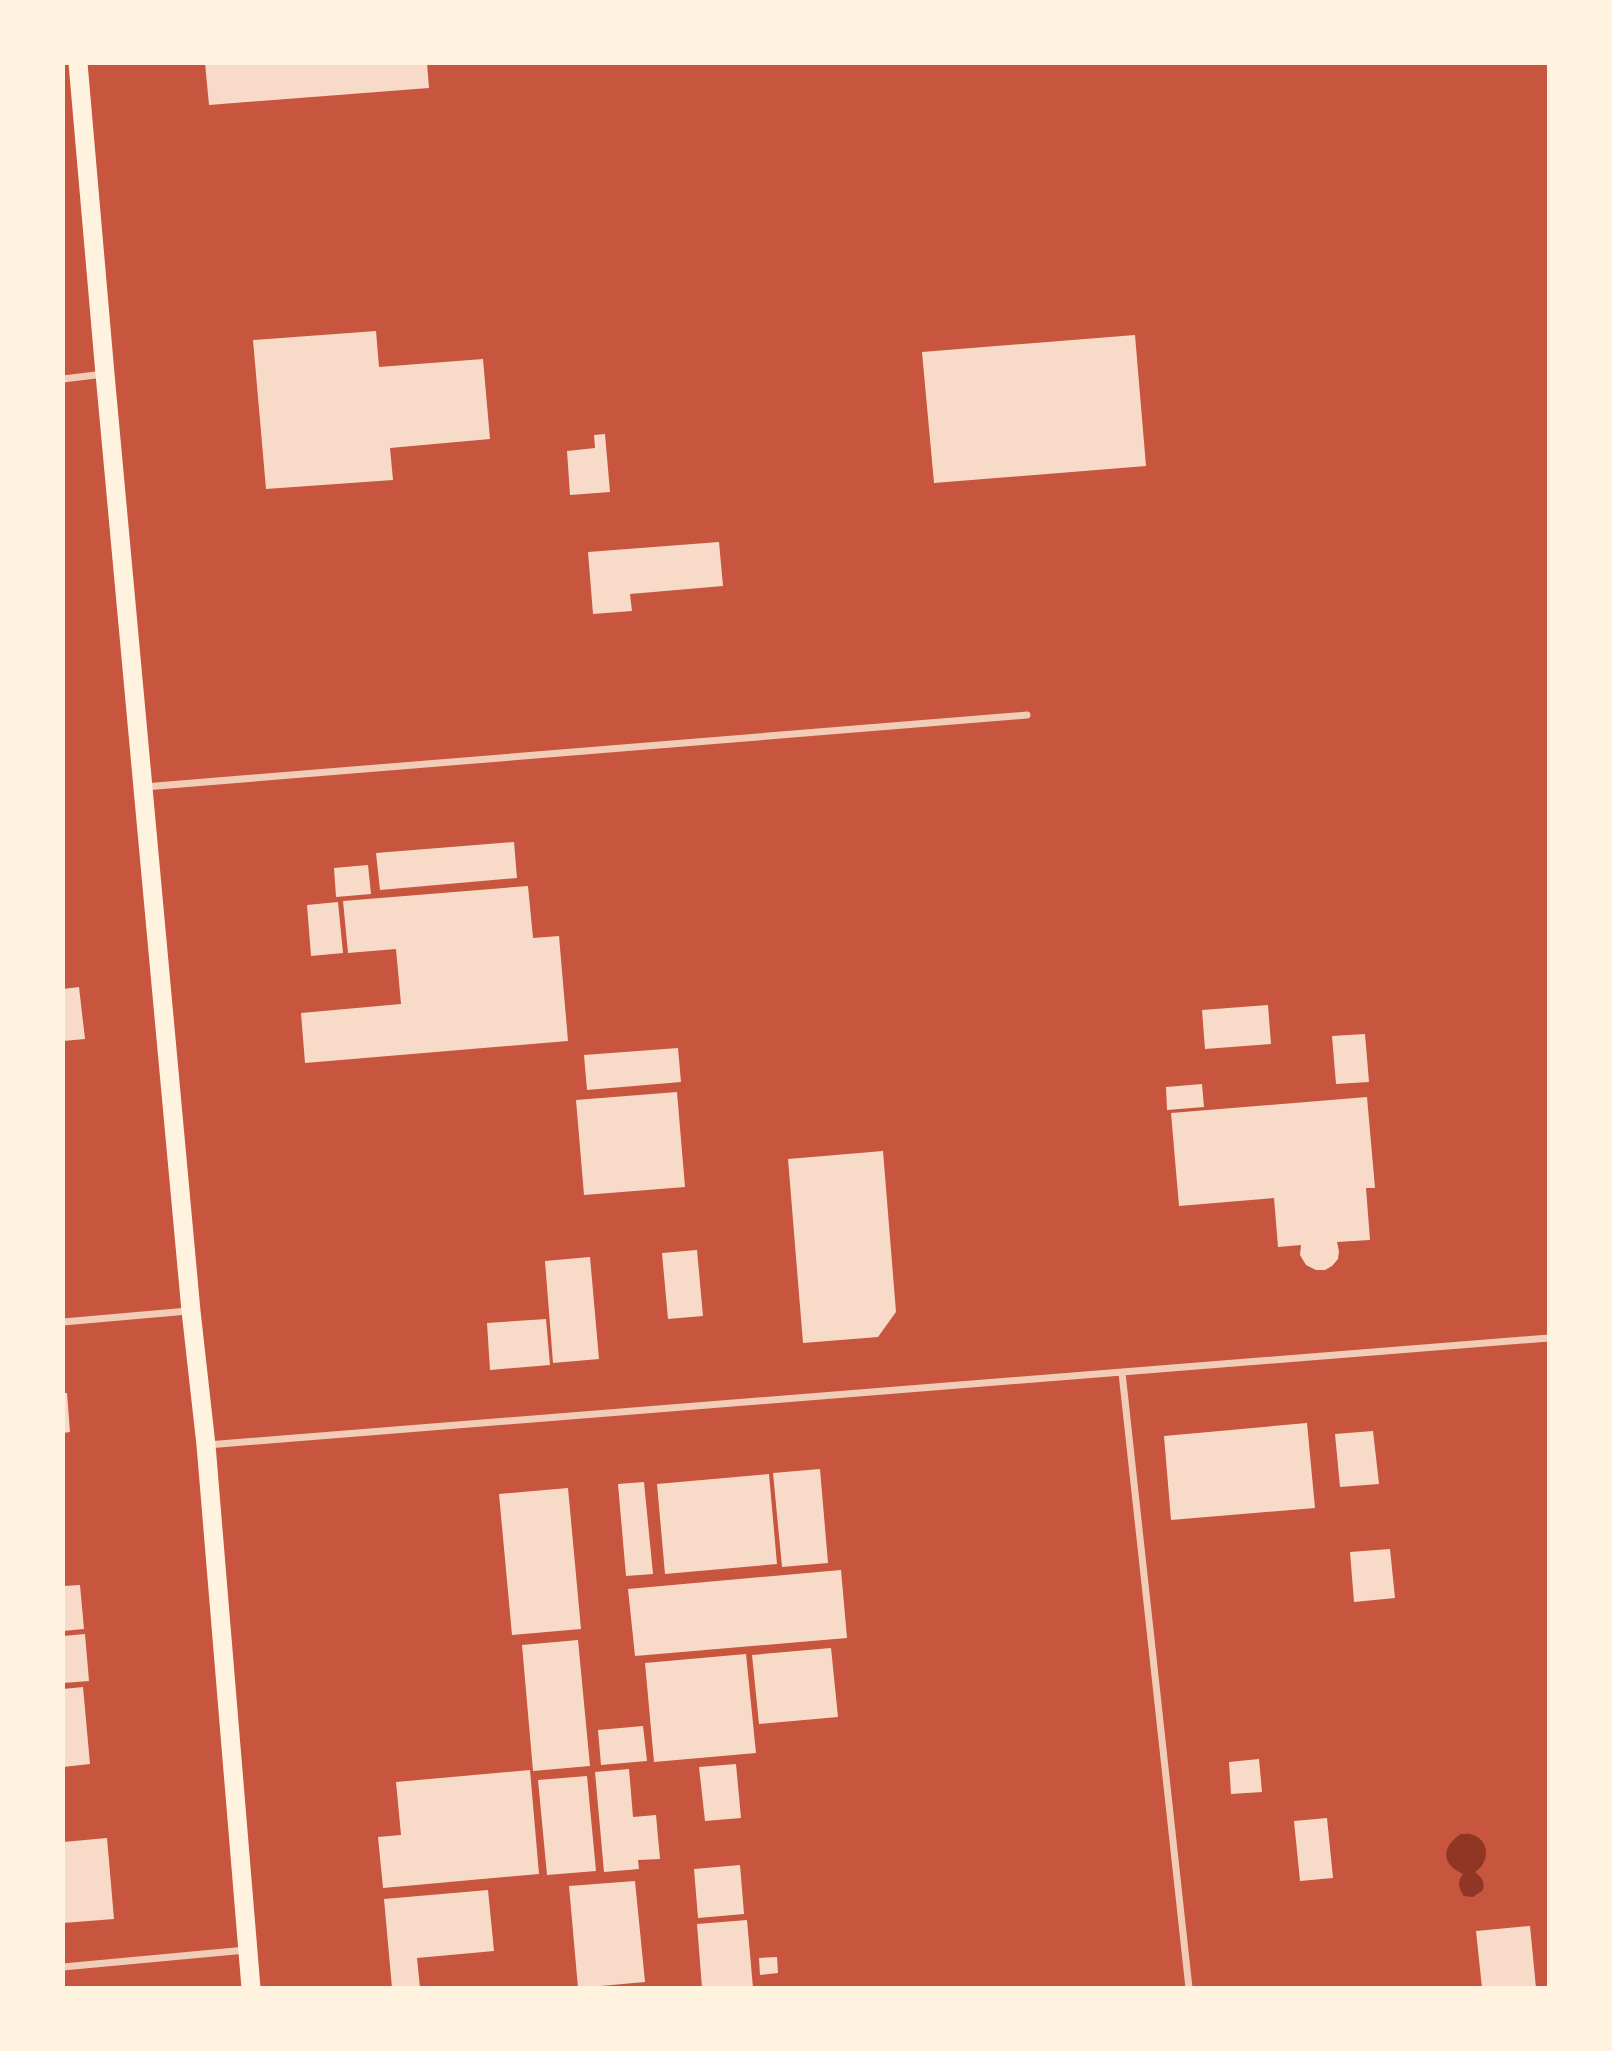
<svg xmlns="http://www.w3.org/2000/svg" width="1612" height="2051" font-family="'PT Sans',sans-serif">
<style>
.water{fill:#8f3625}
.building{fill:#f7dbc8}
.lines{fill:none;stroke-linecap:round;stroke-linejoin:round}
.minor{stroke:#f1ccb7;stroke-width:7}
.trunk{stroke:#fff3e0;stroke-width:19}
</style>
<rect width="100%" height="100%" fill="#c8553d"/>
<path class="water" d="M1461,1834C1465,1834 1469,1833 1473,1835C1491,1841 1489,1864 1475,1872C1482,1878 1485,1881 1483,1890L1473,1897L1464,1896C1458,1887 1457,1882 1463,1874C1441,1864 1441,1847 1461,1834Z"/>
<path class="building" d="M205,63H427L429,88L209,105Z
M376,331L379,367L483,359L490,439L390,448L393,480L266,489L253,340Z
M1135,335L1146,466L934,483L922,352Z
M605,434L610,492L570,495L567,451L595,448L594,435Z
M719,542L723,586L630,594L632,611L593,614L588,552Z
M514,842L517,878L380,890L376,853Z
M368,865L371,894L336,897L334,868Z
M528,886L533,938L559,936L568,1041L305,1063L301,1013L401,1004L396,949L348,953L343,901Z
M338,902L343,953L311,956L307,905Z
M79,987L85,1039L63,1041V989Z
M1268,1005L1271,1044L1205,1049L1202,1010Z
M1365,1034L1369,1082L1336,1084L1332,1036Z
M678,1048L681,1082L587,1090L584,1055Z
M1202,1084L1204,1107L1167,1110L1166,1087Z
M677,1092L685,1187L584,1195L576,1100Z
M1367,1097L1375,1188H1366L1370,1240L1337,1242L1339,1251L1338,1259L1332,1266L1325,1270H1316L1306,1265L1300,1255L1301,1245L1278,1247L1274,1198L1179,1206L1171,1113Z
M883,1151L896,1312L878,1337L803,1343L788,1159Z
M697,1250L703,1316L668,1319L662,1253Z
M590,1257L599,1359L553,1363L545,1261Z
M546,1319L550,1365L490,1370L487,1323Z
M63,1393H67L70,1432L63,1433Z
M1307,1423L1315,1508L1171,1520L1164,1436Z
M1373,1431L1379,1484L1340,1487L1335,1434Z
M820,1469L828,1563L782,1567L773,1473Z
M769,1474L777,1564L665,1574L657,1484Z
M644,1482L653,1574L626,1576L618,1484Z
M568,1488L581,1629L512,1635L499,1494Z
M1390,1549L1395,1598L1354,1602L1350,1552Z
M841,1570L847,1638L635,1656L628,1589Z
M80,1585L84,1629L63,1631V1586Z
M85,1634L89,1681L63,1683V1636Z
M578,1640L590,1766L533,1771L522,1645Z
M831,1648L838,1717L759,1724L752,1655Z
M746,1654L756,1753L654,1762L645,1663Z
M83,1687L90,1764L63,1767V1689Z
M643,1726L647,1761L601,1765L598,1730Z
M1259,1759L1262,1792L1231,1794L1229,1762Z
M736,1764L741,1818L705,1821L699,1767Z
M629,1769L633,1817L656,1815L660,1859L638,1860L639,1869L604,1872L595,1772Z
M530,1770L539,1874L383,1888L378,1837L401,1835L396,1782Z
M587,1776L596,1871L547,1875L538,1780Z
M1327,1818L1333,1878L1300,1881L1294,1821Z
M107,1838L114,1919L63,1923V1842Z
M740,1865L744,1914L698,1918L694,1869Z
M635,1881L645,1982L578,1988L569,1886Z
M488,1890L494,1951L417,1958L420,1988H392L384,1899Z
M747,1920L753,1988H702L697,1924Z
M1530,1926L1536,1988H1482L1476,1931Z
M777,1957L778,1973L760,1975L759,1958Z"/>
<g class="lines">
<path class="minor" d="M63,379L104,374
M144,787L1027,715
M63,1322L188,1311
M1122,1373L1189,1988
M207,1445L1549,1338
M63,1967L246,1950"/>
<path class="trunk" d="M78,63L105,374L191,1311L206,1445L251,1988"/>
</g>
<rect width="1612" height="2051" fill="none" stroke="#fff3e0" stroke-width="130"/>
</svg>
